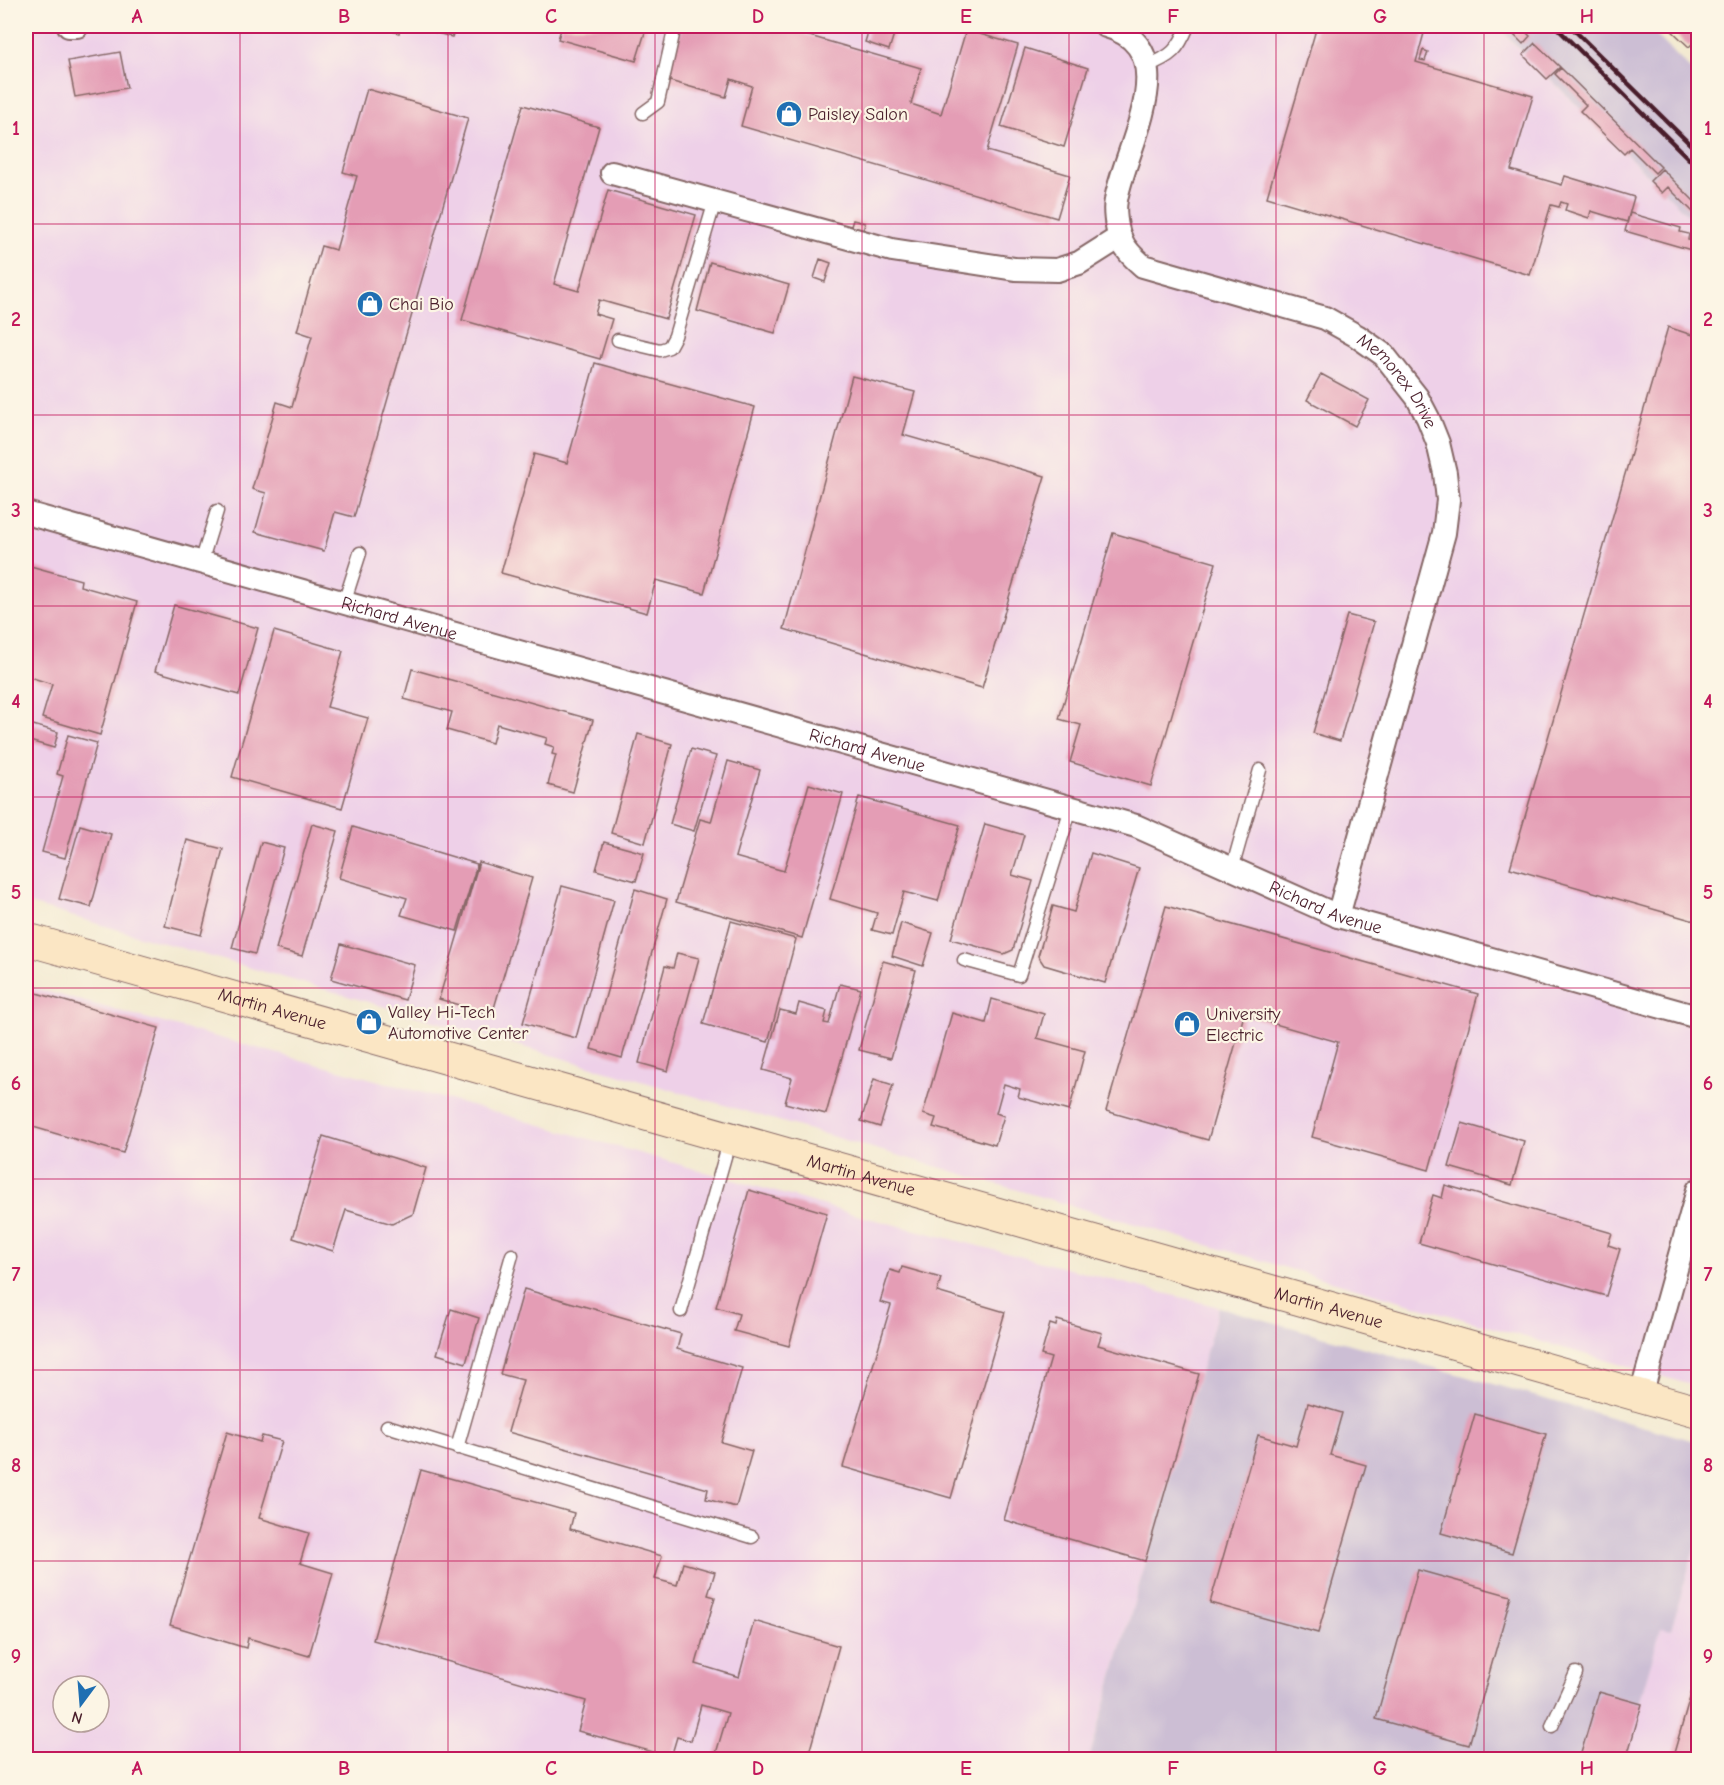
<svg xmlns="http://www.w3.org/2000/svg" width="1724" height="1785" font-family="'Comic Neue',sans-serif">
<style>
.built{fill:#eed0e8;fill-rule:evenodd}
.industrial{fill:#ccbed4}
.building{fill:#e49db5}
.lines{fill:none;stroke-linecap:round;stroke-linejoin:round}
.lane-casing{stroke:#856665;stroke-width:15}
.street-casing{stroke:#856665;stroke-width:26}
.secondary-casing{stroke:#856665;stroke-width:34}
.lane{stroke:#fff;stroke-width:12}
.street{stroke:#fff;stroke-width:22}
.secondary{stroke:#fbe6c4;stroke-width:32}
.rail{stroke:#4a1f2b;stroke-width:4.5}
.grid{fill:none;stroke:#c2185b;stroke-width:1.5;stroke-opacity:0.55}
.labels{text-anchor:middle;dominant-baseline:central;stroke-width:4.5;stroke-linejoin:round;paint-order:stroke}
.poi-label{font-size:18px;fill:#4a1f2b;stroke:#fcf5e5;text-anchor:start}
.street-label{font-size:18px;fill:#4a1f2b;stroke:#fcf5e5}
.neatline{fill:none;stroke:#c2185b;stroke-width:2}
.grid-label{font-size:20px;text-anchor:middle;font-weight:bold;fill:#c2185b}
</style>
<rect width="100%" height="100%" fill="#fcf5e5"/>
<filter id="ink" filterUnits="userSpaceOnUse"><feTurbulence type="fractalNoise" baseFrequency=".0167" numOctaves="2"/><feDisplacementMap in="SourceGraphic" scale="12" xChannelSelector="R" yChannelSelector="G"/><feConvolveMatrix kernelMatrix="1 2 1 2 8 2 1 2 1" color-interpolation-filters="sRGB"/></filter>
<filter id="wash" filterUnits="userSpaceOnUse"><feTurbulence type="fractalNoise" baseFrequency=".008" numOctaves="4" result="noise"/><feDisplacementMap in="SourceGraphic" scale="24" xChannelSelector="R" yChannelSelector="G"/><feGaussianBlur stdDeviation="1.35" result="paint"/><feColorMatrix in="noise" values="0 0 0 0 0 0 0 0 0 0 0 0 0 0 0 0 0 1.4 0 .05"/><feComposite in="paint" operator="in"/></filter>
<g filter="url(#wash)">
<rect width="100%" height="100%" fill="#f3ead1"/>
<path class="built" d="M26,26H1496L1698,225V1387L26,903Z
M26,986L495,1112L860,1216L1219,1307L1089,1759H26ZM63,1686H99V1722H63Z
M1698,1535V1759L1623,1760L1661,1627L1671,1630Z"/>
<path class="industrial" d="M1497,26H1647L1698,77V225Z
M1219,1307L1698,1442V1535L1671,1630L1661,1628L1623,1759L1089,1760Z"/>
<g id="blocks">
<path class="building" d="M374,26H401L399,33Z
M412,26H456L452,37Z
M562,26H647L636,61L558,39Z
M682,26H775L921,68L911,104L941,114L966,30L1018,45L987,151L1070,175L1057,218L741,126L752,86L731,79L726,97L666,80Z
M870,26L894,34L889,50L865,42Z
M1317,26H1426L1416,62L1533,96L1511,170L1562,185L1565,176L1634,197L1627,222L1591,211L1589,218L1565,210L1567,204L1561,202L1559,207L1551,205L1530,275L1267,197Z
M1505,26H1520L1530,36L1523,44Z
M1667,26H1698V38L1689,47Z
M1535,43L1560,67L1547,79L1523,55Z
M1025,48L1088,68L1064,147L1001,127Z
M1423,50L1428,52L1425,61L1420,60Z
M120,52L127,88L75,97L68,61Z
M1561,68L1661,167L1655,173L1630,148L1624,154L1580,111L1586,105L1555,74Z
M367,89L468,118L354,517L335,512L324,551L255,532L266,493L252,489L277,402L292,407L312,336L297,331L321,246L336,250L357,176L343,172Z
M523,105L599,127L554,284L579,291L608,190L696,215L666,319L599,300L595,314L612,319L600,359L462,320Z
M1662,169L1698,205V217L1668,187L1662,193L1650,181Z
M26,198H28V257H26Z
M1630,213L1681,228L1680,232L1689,234L1688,240L1698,243V252L1625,231Z
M853,220L865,223L863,232L850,229Z
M820,259L831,263L825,282L814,278Z
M710,262L789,285L775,333L697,311Z
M1668,327L1698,337V922L1510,868Z
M595,363L755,407L704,593L656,580L647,613L501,573L534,454L567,463Z
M1321,374L1369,400L1355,426L1307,400Z
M852,376L915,392L903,435L1045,476L982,688L784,629Z
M1113,533L1216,563L1151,786L1070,762L1081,725L1059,719Z
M27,565L81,580L80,586L137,602L100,735L42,718L52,684L26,676Z
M174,605L258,628L239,695L155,671Z
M1347,615L1374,622L1340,741L1313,733Z
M274,631L343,651L327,707L368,718L342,808L232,777Z
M412,669L593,720L573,792L548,785L556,755L552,754L554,747L545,744L547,738L497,724L492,743L447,730L452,712L404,699Z
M26,723L58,732L54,748L26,740Z
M638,734L672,744L645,843L611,833Z
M68,735L97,743L65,858L42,852L63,776L57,774Z
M691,749L716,756L694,831L670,824Z
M728,761L760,770L735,857L784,871L809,784L843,794L802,938L676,902L700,819L711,822Z
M859,797L960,825L938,901L904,892L892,935L872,930L877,913L830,899Z
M312,824L338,831L302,956L276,949Z
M985,824L1024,835L1012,875L1033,881L1013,950L1004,954L951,939Z
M80,825L111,834L91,907L59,899Z
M353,827L477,864L457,931L401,915L407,898L339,878Z
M187,840L223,849L201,935L165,926Z
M261,842L284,848L255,954L232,948Z
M604,842L644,853L636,881L596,870Z
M1091,853L1139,868L1105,983L1044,965L1038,956L1053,906L1074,912Z
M479,862L532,878L492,1015L439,999Z
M562,886L614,900L576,1038L523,1023Z
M635,889L667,899L622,1058L591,1049Z
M1166,906L1478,994L1429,1170L1312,1137L1338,1042L1244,1015L1208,1140L1106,1111Z
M731,921L796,939L768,1042L703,1024Z
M901,923L933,933L923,966L892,956Z
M341,944L415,965L405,1000L331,979Z
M677,953L699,958L668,1071L639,1063L665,966L673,968Z
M883,961L916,970L891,1058L859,1050Z
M840,984L861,989L826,1114L785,1103L792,1078L763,1070L780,1010L796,1014L799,1003L827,1011L824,1023L829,1024Z
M26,990L159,1028L123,1153L26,1125Z
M992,999L1044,1014L1037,1038L1085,1051L1069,1111L1018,1097L1020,1089L1004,1084L996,1113L1004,1116L995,1145L933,1127L936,1118L923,1114L952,1013L986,1023Z
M874,1079L893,1085L880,1127L861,1121Z
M1462,1123L1524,1141L1512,1185L1449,1167Z
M323,1136L426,1168L413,1214L392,1224L346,1210L333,1251L293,1238Z
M1445,1185L1612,1233L1608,1245L1620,1249L1606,1296L1419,1243L1433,1195L1442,1198Z
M749,1190L827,1213L789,1346L734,1331L739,1314L716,1307Z
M902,1267L941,1278L937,1292L1005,1312L951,1498L843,1467L891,1305L880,1302L890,1270L900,1273Z
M524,1289L681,1334L677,1349L742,1368L721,1442L752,1451L736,1507L706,1499L708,1489L508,1432L523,1380L500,1374Z
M451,1309L479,1318L466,1363L437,1354Z
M1057,1320L1102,1333L1098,1345L1199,1374L1145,1561L1004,1520L1051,1358L1041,1355L1050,1324L1056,1326Z
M1308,1403L1342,1413L1330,1455L1366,1465L1318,1633L1210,1603L1258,1435L1296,1446Z
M1475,1414L1546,1434L1512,1553L1441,1533Z
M227,1432L260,1442L262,1436L282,1441L259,1518L309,1533L300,1563L333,1573L309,1656L248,1638L246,1648L170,1625Z
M421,1470L574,1513L570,1529L662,1556L655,1579L677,1585L683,1563L715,1572L708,1595L715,1597L696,1664L739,1677L754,1621L839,1646L807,1760H714L728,1713L701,1705L691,1741L677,1737L671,1757L578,1731L586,1701L373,1640Z
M1418,1570L1511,1596L1469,1745L1376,1719Z
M1698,1670V1760H1672Z
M1599,1692L1642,1704L1626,1760H1579Z"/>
</g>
</g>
<g filter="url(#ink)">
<use href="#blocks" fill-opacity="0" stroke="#856665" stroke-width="1.5"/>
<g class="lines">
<defs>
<path id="lane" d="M1147,66C1172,56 1178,50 1188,26
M643,113L658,102L675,26
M618,340L660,350L669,347L675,336L715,201
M201,563L217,511
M344,603L360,553
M1232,869L1260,770
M964,960L1019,975L1071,808
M681,1311L730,1139
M387,1426L752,1537
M457,1448L512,1255
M1552,1726L1576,1673"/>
<g id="street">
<path d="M69,26H77"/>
<path id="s1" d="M1106,26C1188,49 1124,148 1116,200C1114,210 1116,227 1120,237C1124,249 1134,258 1143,266L1325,318L1357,336L1384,355L1417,397L1428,418L1438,443L1445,473L1448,500L1444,533L1338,916"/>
<path d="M612,173L892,250L1015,269L1057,270L1079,263L1120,237"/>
<path id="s2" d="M26,513L1136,826L1338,916L1694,1016L1698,1019"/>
<path d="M1641,1395L1698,1190"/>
</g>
<g id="secondary">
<path id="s3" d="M26,939L1698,1412"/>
</g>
</defs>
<use href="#lane" class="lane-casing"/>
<use href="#street" class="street-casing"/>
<use href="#secondary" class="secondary-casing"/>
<use href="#lane" class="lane"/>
<use href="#street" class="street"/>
<use href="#secondary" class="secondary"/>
<path class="rail" d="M1555,26L1698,168
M1570,26L1698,152"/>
</g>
</g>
<path class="grid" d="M240,26V1760M448,26V1760M655,26V1760M862,26V1760M1069,26V1760M1276,26V1760M1484,26V1760M26,224H1698M26,415H1698M26,606H1698M26,797H1698M26,988H1698M26,1179H1698M26,1370H1698M26,1561H1698"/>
<defs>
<symbol id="shop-disc" viewBox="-11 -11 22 22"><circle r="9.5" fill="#1f6fb2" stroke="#fcf5e5"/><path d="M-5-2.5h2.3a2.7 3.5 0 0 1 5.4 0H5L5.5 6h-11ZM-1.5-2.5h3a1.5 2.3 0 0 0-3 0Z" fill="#fff"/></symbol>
</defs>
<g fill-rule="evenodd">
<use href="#shop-disc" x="774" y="99" width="30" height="30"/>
<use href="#shop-disc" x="355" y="289" width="30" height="30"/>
<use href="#shop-disc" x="354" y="1007" width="30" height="30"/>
<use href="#shop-disc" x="1172" y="1009" width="30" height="30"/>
</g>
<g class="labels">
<g class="poi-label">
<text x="808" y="114">Paisley Salon</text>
<text x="389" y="304">Chai Bio</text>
<text x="388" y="1012">Valley Hi-Tech<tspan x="388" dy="21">Automotive Center</tspan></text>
<text x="1206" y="1014">University<tspan x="1206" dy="21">Electric</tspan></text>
</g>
<g class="street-label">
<text stroke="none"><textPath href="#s1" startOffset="561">Memorex Drive</textPath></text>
<text stroke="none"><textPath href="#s2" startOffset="388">Richard Avenue</textPath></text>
<text stroke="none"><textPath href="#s2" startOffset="874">Richard Avenue</textPath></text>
<text stroke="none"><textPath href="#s2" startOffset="1360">Richard Avenue</textPath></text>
<text stroke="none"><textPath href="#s3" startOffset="256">Martin Avenue</textPath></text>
<text stroke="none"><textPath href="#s3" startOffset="868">Martin Avenue</textPath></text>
<text stroke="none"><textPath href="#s3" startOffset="1354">Martin Avenue</textPath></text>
</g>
</g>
<rect width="1724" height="1785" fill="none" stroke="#fcf5e5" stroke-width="66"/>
<g transform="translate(81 1704) rotate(196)"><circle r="28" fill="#fcf5e5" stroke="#b59f9b" stroke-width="1.5"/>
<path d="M0-4.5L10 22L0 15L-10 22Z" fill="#1f6fb2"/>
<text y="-9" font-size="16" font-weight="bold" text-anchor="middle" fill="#4a1f2b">N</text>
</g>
<rect x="33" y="33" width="1658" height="1719" class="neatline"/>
<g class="grid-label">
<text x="137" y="23">A</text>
<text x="344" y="23">B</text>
<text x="551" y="23">C</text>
<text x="758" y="23">D</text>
<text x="966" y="23">E</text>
<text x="1173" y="23">F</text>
<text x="1380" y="23">G</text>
<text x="1587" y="23">H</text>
<text x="16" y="135">1</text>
<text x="1708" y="135">1</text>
<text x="16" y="326">2</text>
<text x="1708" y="326">2</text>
<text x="16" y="517">3</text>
<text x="1708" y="517">3</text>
<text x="16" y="708">4</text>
<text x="1708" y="708">4</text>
<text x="16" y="899">5</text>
<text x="1708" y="899">5</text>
<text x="16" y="1090">6</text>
<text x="1708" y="1090">6</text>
<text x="16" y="1281">7</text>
<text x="1708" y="1281">7</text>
<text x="16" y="1472">8</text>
<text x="1708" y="1472">8</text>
<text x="16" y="1663">9</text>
<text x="1708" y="1663">9</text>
<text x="137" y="1775">A</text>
<text x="344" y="1775">B</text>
<text x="551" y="1775">C</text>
<text x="758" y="1775">D</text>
<text x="966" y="1775">E</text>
<text x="1173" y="1775">F</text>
<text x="1380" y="1775">G</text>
<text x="1587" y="1775">H</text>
</g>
</svg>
